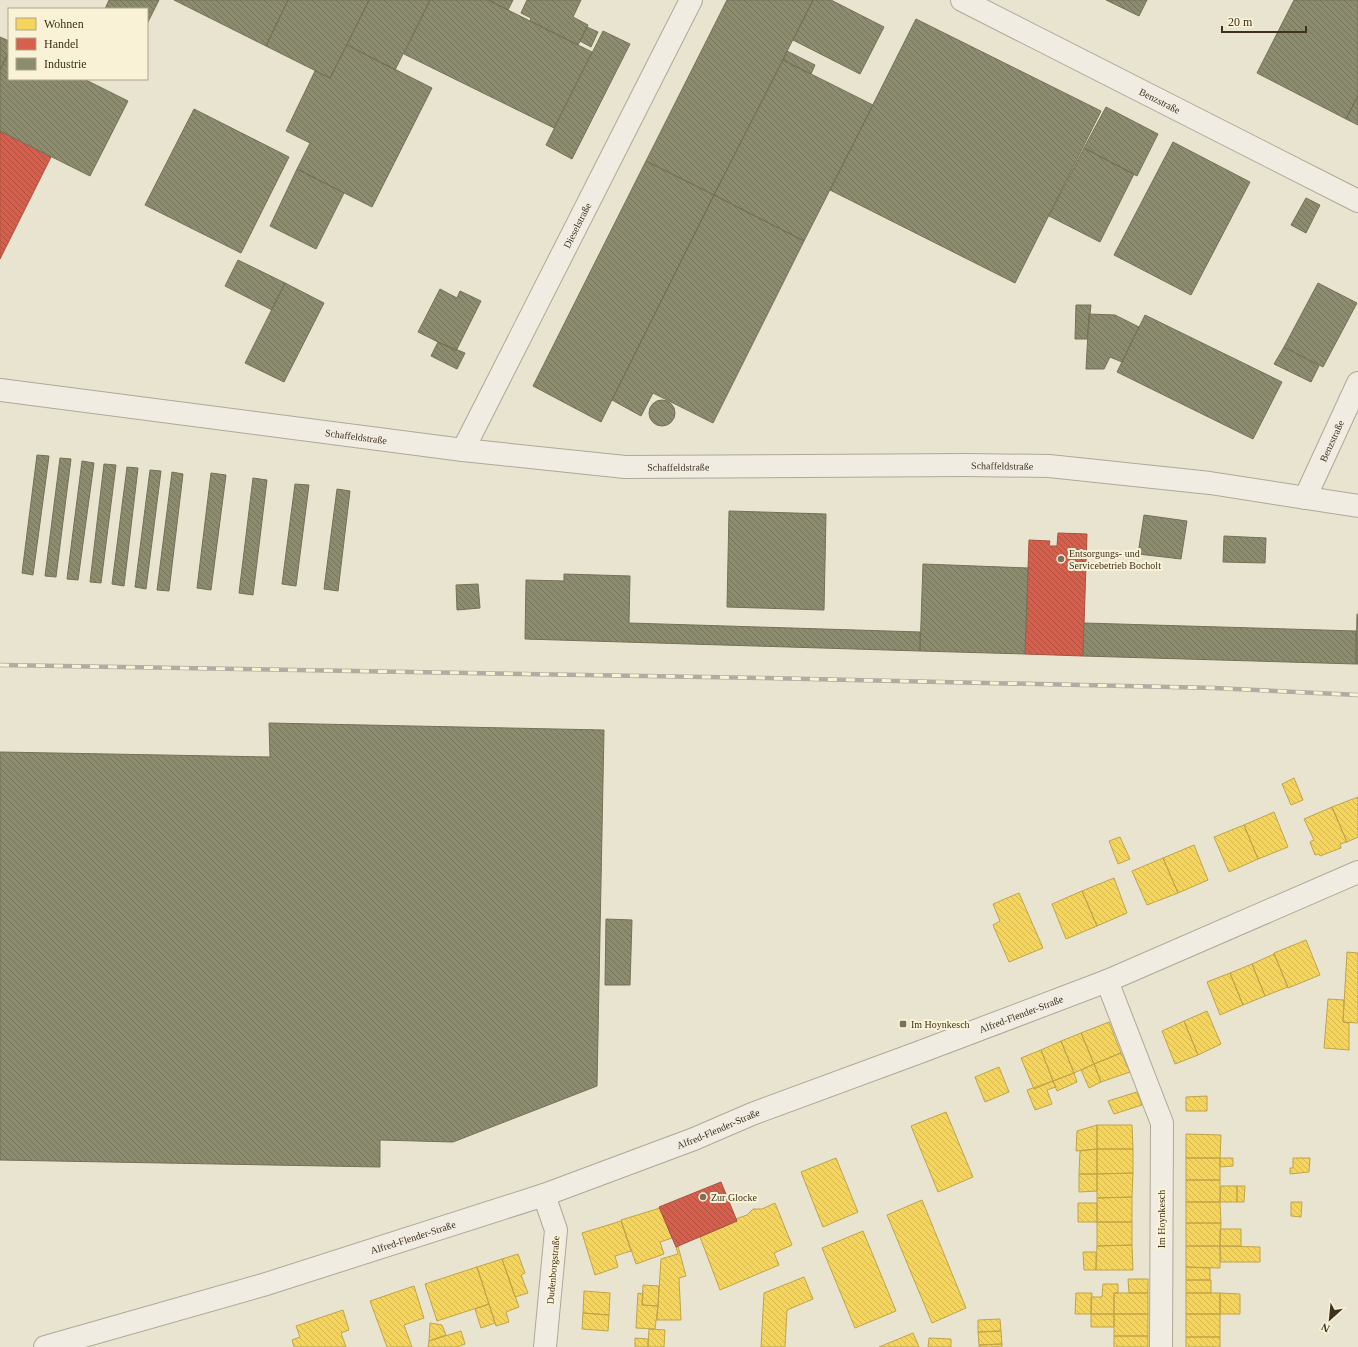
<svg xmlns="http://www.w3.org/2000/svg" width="1358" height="1347" font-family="Georgia,serif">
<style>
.homes{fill:url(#homes-back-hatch);stroke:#bfa449}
.shops{fill:url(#shops-back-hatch);stroke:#a9523f}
.industry{fill:url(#industry-back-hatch);stroke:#757156}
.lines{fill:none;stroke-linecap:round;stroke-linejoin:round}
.minor-casing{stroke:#aea898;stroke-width:24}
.tertiary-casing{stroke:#aea898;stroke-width:24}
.minor{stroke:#f0ece2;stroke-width:22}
.tertiary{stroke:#f0ece2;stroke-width:22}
.rail-casing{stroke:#afaca2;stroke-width:4.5}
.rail{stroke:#f9f2d6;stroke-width:3;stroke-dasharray:9;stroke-linecap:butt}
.poi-dot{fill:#7a705c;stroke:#f9f2d6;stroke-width:1.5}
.labels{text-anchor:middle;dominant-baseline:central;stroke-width:4;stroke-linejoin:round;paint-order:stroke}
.street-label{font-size:10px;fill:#3f311e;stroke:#f9f2d6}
.poi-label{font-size:10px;fill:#3f311e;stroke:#f9f2d6;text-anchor:start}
</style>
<defs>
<pattern id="homes-back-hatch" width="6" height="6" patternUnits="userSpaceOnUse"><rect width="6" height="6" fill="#f6d55c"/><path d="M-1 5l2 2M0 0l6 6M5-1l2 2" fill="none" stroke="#d4b750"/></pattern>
<pattern id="shops-back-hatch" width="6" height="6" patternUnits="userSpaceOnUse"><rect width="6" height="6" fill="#d6604d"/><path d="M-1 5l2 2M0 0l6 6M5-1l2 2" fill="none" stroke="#af503f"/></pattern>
<pattern id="industry-back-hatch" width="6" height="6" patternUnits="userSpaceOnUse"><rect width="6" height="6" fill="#8c8c6e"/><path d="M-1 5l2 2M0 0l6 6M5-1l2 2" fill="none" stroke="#74735a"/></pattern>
</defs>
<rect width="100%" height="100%" fill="#e8e4d0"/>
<path class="homes" d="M1294,778L1303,800L1291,805L1282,784Z
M1358,797V837L1347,842L1332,807Z
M1332,807L1347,842L1340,844L1341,848L1320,856L1319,854L1315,855L1310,842L1314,840L1304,819Z
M1274,812L1288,847L1258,859L1244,825Z
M1244,825L1258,859L1229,872L1214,837Z
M1120,837L1130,859L1118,864L1109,841Z
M1194,845L1208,880L1178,893L1163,858Z
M1163,858L1178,893L1147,905L1132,871Z
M1114,878L1127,913L1097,926L1082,891Z
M1082,891L1097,926L1066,939L1052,904Z
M1019,893L1043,948L1009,962L993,925L1000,921L993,904Z
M1306,940L1320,975L1288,988L1274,953Z
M1347,952L1358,953V1023L1343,1022Z
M1274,954L1288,987L1265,996L1252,964Z
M1252,964L1265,996L1243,1005L1230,973Z
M1230,973L1243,1005L1220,1015L1207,982Z
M1328,999L1344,1000L1343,1022L1349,1023V1050L1324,1048Z
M1207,1011L1221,1044L1198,1055L1184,1021Z
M1184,1021L1198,1055L1175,1064L1162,1031Z
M1109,1022L1121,1053L1094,1064L1081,1033Z
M1081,1033L1094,1064L1074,1073L1061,1041Z
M1061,1041L1074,1073L1053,1081L1041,1050Z
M1041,1050L1053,1081L1034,1089L1021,1058Z
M1121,1053L1130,1072L1101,1082L1094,1064Z
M1094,1064L1101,1082L1089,1088L1081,1070Z
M999,1067L1009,1092L985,1102L975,1077Z
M1074,1073L1077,1082L1057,1091L1053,1081Z
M1053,1081L1056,1087L1047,1090L1052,1104L1035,1110L1027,1090Z
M1137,1092L1142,1105L1114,1114L1108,1101Z
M1207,1096V1111H1186V1097Z
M946,1112L973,1177L938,1192L911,1126Z
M1097,1125H1132L1133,1149H1097Z
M1097,1125V1149L1076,1151L1077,1131Z
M1186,1134L1221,1135L1220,1158H1186Z
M1097,1149V1174H1079L1080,1151Z
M1097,1149H1133V1173L1097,1174Z
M836,1158L858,1212L823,1227L801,1172Z
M1186,1158H1220V1180H1186Z
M1220,1158H1233V1166L1220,1167Z
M1293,1158H1310L1309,1172L1290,1174V1168H1293Z
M1133,1173L1132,1197L1097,1198V1174Z
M1079,1174H1097V1191L1079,1192Z
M1186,1180H1220V1202H1186Z
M1221,1186H1237V1202H1220Z
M1237,1186H1245L1244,1202H1237Z
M1132,1197V1222H1097V1198Z
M922,1200L966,1308L932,1323L887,1215Z
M1186,1202H1220L1221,1223H1186Z
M1291,1202H1302L1301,1217L1291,1216Z
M775,1203L792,1245L774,1253L779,1265L720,1290L700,1237L737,1221L736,1219L747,1215L753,1209H762Z
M1078,1203H1097V1222H1078Z
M660,1208L672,1238L660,1242L664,1254L636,1264L621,1220Z
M621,1221L631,1251L615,1256L618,1267L595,1275L582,1233Z
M1097,1222H1132V1245L1097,1246Z
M1186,1223H1221L1220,1246H1186Z
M1220,1229H1241V1246H1220Z
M863,1231L896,1311L855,1328L822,1248Z
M1132,1245L1133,1270H1096L1097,1246Z
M678,1246L686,1276L679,1278L681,1320H657L661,1259L678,1254L676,1247Z
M1186,1246H1220V1268L1186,1267Z
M1220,1246L1260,1247V1262H1221Z
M1083,1252H1096V1270H1084Z
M518,1254L525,1273L521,1275L528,1293L515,1297L502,1259Z
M502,1259L519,1307L506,1312L509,1322L496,1326L477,1267Z
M477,1267L489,1304L437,1321L425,1284Z
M1186,1267L1210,1268V1280H1186Z
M804,1277L813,1299L787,1310L785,1347H761L764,1293Z
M1128,1279H1148V1293H1129Z
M1186,1280H1211V1293H1186Z
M1103,1284H1118V1293H1114V1314H1091V1297H1102Z
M643,1285L659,1286L658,1306L642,1305Z
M414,1286L424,1318L404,1325L412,1347H387L370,1301Z
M584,1291L610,1293L609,1315L583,1313Z
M638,1293L643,1294L642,1305L658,1306L655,1329L636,1328Z
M1076,1293H1092L1091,1314H1075Z
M1114,1293H1148V1314H1114Z
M1186,1293H1220V1314H1186Z
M1220,1293L1240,1294V1314H1220Z
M489,1304L495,1323L481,1328L475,1309Z
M343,1310L349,1330L341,1333L346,1347H294L292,1340L300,1337L296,1326Z
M583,1313L609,1315L608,1331L582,1329Z
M1091,1314H1114V1327H1091Z
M1114,1314H1148V1336H1114Z
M1186,1314H1220V1337H1186Z
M1000,1319L1001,1331L978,1332V1320Z
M430,1323L442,1325L446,1335L429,1341Z
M649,1329L665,1330L664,1347H648Z
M461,1331L465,1344L457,1347H428L429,1341Z
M1001,1331L1002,1344L979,1345L978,1332Z
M913,1333L919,1347H879Z
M1114,1336H1148V1347H1114Z
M1186,1337H1220V1347H1186Z
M635,1338L648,1339V1347H635Z
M929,1338L951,1339V1347H928Z
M1002,1344V1347H979V1345Z"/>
<path class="shops" d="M0,131L51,157L0,259Z
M1058,533L1087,534L1083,656L1025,654L1029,540L1050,541L1049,546H1057Z
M721,1182L737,1221L676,1247L659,1207Z"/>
<path class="industry" d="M109,0H159L147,24V9H105Z
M174,0H288L266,46Z
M288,0H369L330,78L266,46Z
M369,0H430L395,70L347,45Z
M430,0H488L592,52L554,128L404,54Z
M488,0H513L508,10Z
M527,0H581L573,17L588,25L578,45L530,21L531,18L521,13Z
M727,0H813L714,195L646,161Z
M813,0H831L884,27L860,74L793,40Z
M1106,0H1147L1139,16Z
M1294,0H1358V96L1346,119L1257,73Z
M916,19L1101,111L1015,283L830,190Z
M587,27L598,32L591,47L580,41Z
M603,31L630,44L572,159L546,145Z
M0,37L9,41V52L0,70Z
M347,45L432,88L372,207L297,169L310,143L286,131L315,71L330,78Z
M787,51L815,65L811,74L783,60Z
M9,52V79H84L128,101L90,176L0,131V70Z
M783,60L873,105L804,241L714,195Z
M1358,96V125L1346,119Z
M1106,107L1158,134L1137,176L1084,148Z
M194,109L289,157L241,253L145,205Z
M1173,142L1250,182L1191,295L1114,255Z
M1084,148L1134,174L1100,242L1049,216Z
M646,161L714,195L601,422L533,386Z
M297,169L344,193L316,249L270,226Z
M714,195L804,241L713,423L653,393L641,416L612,400Z
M1306,198L1320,205L1306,233L1291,225Z
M238,260L285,283L272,310L225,286Z
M285,283L324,303L284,382L245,363Z
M1318,283L1357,303L1323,367L1284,347Z
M440,289L457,298L460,291L481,301L456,351L418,332Z
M1076,305H1091L1087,339H1075Z
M1089,314L1115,315L1139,327L1122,362L1110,357L1104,369H1086Z
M1145,315L1282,382L1253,439L1117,372Z
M438,342L465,353L457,369L431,356Z
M1284,347L1319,366L1311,382L1274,364Z
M649 413a13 13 0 1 1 26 0a13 13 0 1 1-26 0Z
M37,455L49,456L33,575L22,573Z
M60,458L71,459L56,577L45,576Z
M82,461L94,463L78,580L67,579Z
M104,464L116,465L101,583L90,582Z
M127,467L138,468L124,586L112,584Z
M150,470L161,471L146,589L135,587Z
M172,472L183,474L169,591L157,590Z
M211,473L226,475L211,590L197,588Z
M253,478L267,480L253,595L239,593Z
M295,484L309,485L296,586L282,584Z
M337,489L350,491L338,591L324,589Z
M729,511L826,514L824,610L727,607Z
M1144,515L1187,521L1181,559L1138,554Z
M1224,536L1266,538L1265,563L1223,562Z
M923,564L1028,568L1025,654L920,651Z
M564,574L630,576L629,623L920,632V651L525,639L526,580L564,581Z
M478,584L480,608L457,610L456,585Z
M1357,614H1358V664H1356Z
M1084,623L1356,631V664L1083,656Z
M269,723L604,730L597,1086L453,1142L380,1140V1167L0,1160V752L270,757Z
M606,919L632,920L630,985H605Z"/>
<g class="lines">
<defs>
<g id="minor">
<path id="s1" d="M962,0L1358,201"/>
<path id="s2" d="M0,390L463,450L625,467L966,465L1049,466L1210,483L1358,506"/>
<path id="s3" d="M463,450L691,0"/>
<path id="s4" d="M1305,498L1358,383"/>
<path d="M1107,981L1162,1123L1161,1347"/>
<path d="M544,1195L556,1230L545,1347"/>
</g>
<g id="tertiary">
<path id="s5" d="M45,1347L263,1285L544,1195L694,1139L752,1114L920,1052L1107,981L1358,872"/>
</g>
</defs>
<use href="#minor" class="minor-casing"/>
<use href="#tertiary" class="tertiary-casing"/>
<use href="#minor" class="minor"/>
<use href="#tertiary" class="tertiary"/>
<defs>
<path id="rail" d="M0,665L765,678L1214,688L1358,695"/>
</defs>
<use href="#rail" class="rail-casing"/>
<use href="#rail" class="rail"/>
</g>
<g class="poi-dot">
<circle cx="1061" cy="559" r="4"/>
<rect x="899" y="1020" width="8" height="8" rx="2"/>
<circle cx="703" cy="1197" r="4"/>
</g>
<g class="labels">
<g class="street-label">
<text stroke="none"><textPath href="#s1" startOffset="222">Benzstraße</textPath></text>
<text stroke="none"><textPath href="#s3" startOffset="252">Dieselstraße</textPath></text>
<text stroke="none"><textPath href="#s2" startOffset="359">Schaffeldstraße</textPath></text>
<text stroke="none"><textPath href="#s4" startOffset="63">Benzstraße</textPath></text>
<text stroke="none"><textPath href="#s2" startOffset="1007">Schaffeldstraße</textPath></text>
<text stroke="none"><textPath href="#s2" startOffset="683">Schaffeldstraße</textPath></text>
<text stroke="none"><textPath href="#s5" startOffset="1032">Alfred-Flender-Straße</textPath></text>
<text stroke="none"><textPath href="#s5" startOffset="708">Alfred-Flender-Straße</textPath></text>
<text transform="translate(1161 1219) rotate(-90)">Im Hoynkesch</text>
<text stroke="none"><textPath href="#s5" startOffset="384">Alfred-Flender-Straße</textPath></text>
<text transform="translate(553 1270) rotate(-85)">Dudenborgstraße</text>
</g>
<g class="poi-label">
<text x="1069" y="553">Entsorgungs- und<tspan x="1069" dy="12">Servicebetrieb Bocholt</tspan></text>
<text x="911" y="1024">Im Hoynkesch</text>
<text x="711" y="1197">Zur Glocke</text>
</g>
</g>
<rect x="8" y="8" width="140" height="72" fill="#f9f2d6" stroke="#afa58c"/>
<rect x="16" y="18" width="20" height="12" fill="#f6d55c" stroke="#afa58c"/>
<text x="44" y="28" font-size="12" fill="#3f311e">Wohnen</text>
<rect x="16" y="38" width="20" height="12" fill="#d6604d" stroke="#afa58c"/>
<text x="44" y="48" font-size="12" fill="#3f311e">Handel</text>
<rect x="16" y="58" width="20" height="12" fill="#8c8c6e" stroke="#afa58c"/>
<text x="44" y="68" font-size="12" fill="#3f311e">Industrie</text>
<g transform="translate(1330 1319) rotate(207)" stroke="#f9f2d6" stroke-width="3" paint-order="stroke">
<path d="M0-3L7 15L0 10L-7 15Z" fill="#3f311e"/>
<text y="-6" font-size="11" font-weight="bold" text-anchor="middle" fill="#3f311e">N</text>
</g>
<path d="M1222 26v6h84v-6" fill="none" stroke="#3f311e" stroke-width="2"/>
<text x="1228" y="26" font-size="12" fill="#3f311e" stroke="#f9f2d6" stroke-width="3" paint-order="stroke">20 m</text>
</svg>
